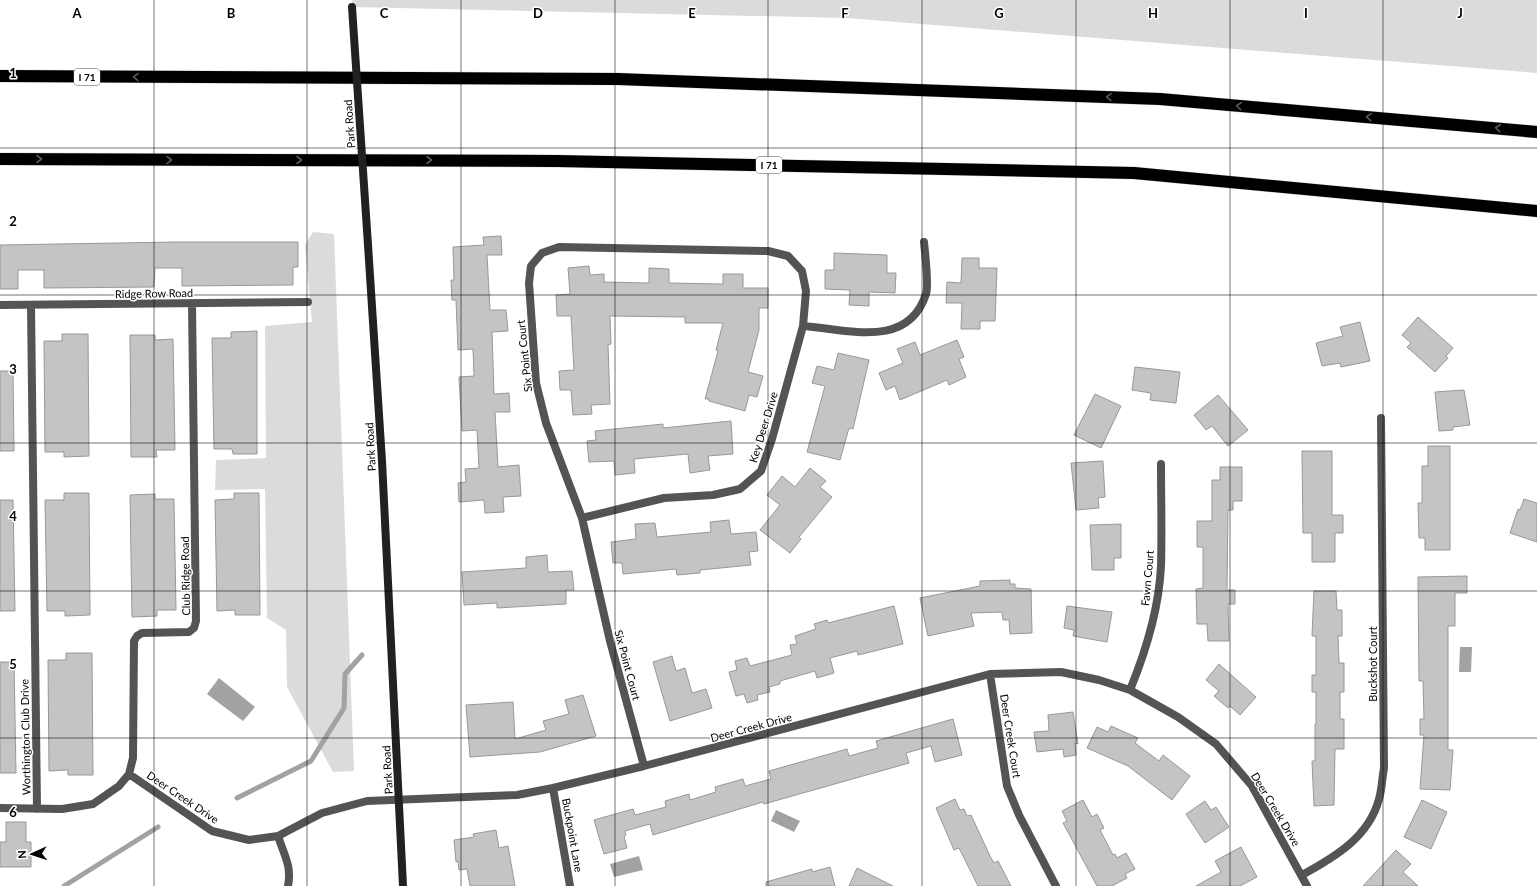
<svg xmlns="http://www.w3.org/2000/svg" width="1537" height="886" font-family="Lato,sans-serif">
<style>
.green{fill:#dbdbdb}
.water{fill:#a2a2a2}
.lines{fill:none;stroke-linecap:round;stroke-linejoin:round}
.stream{stroke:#a2a2a2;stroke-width:5}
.building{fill:#c4c4c4;stroke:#989898}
.motorway-casing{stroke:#dbdbdb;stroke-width:13}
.minor{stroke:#545454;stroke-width:8}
.secondary{stroke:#212121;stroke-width:8}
.motorway{stroke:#000;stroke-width:12}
.secondary-bridge{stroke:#212121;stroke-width:8}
.oneway{stroke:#595959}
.grid{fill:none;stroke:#000;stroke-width:1;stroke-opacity:0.55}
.labels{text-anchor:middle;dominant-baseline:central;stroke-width:3;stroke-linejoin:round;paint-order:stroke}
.shield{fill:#fff;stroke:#4c4c4c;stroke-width:1}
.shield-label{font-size:10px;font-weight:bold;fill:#000}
.street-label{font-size:11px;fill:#000;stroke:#fff}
.grid-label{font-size:13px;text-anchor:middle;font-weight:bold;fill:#000;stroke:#fff;stroke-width:3;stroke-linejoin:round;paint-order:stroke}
</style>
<rect width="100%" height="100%" fill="#fff"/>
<path class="green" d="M352,0H1537V73L847,18L352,7Z
M313,232L334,234L354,771L333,772L287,687L286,630L267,618L265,489L215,490L216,460L266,458L265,326L312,322L305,245Z"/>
<path class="water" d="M1460,647H1472L1471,672H1459Z
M219,678L255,707L243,721L207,694Z
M776,810L800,821L794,832L771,821Z
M639,856L643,870L614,877L610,864Z"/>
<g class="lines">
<path class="stream" d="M237,798L311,761L344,708L345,674L362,655
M64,886L158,827"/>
</g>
<path class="building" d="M501,236L502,255H487L490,310H506L508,331L492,332L494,394L509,393L510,412H495L498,467L519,465L521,496L503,497L504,512L485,513L484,500L459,502L458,483L466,482L465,469L479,468L477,430L462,431L459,377L474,376L473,349L458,350L456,300H452L451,280H454L453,247L484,245L483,237Z
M176,242H298V267H293V285L182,286V268H155L154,287L44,288V270H18V289H0V245Z
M834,253L887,255V273H896L895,293L869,292V306L849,305L850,290L825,289V270H834Z
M962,258H979V268H997L995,321H980V329H961L962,303H946L947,282L961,283Z
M589,266L590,275L604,274V282L649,283V268L669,269V283L723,284V274H743V288H768V308H759V330L748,372L763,376L757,397L749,395L745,411L709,401V399H705L718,351L716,350L723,323H685V317L610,316L611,344L608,345L610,404L591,405L592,414L573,415L571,390H560L559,371L574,370L571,316H557L556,295L570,294L568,268Z
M1418,317L1453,348L1446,356L1448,358L1435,372L1407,347L1411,343L1402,335Z
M1360,322L1370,361L1341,367L1340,363L1322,366L1316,343L1343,336L1340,327Z
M257,331V454H233L232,449H214L212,338H231V332Z
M62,334H88L89,456L64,457V452H45L44,341H62Z
M130,335H155V340L173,339L175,450H156L157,457H131Z
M957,340L964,357L959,359L966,377L949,385L947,380L900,400L895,386L886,390L879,373L903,363L897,349L915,342L920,355Z
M838,353L869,360L853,429L849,428L840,460L807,452L825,386L812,383L817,366L834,370Z
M1135,367L1180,372L1176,403L1150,400L1151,393L1132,390Z
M0,371H13L14,451H0Z
M1464,390L1470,425L1453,427V430L1439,431L1435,392Z
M1095,394L1121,406L1101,448L1074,435Z
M1218,395L1248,430L1228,446L1212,426L1206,430L1194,415Z
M731,421L733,454L708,456L710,470L690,473L688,454L634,459L635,473L615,475L614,461L589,462L587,441L596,440L595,431L663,424V428Z
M1428,446H1450V550H1425V538H1419L1418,503H1422V466H1428Z
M1302,451H1332V515H1343V533H1335V562H1312V533H1303Z
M1103,461L1105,497L1098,498L1099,508L1076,510L1071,463Z
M1220,467H1242V501H1233V510H1228L1227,590H1235V604H1228L1229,641H1208L1207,624H1197L1196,589L1203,588V547H1197V521H1212V480H1220Z
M810,468L826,481L820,487L832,497L799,537L801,539L790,553L760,530L780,505L767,495L782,476L795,487Z
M64,493H89L90,615L65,616V611H47L45,500H64Z
M234,493H259L260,615H235V610L217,611L215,500L234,499Z
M155,494V499H174L176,610H157V616L132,617L130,495Z
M1524,499L1537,503V542L1510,533L1518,509L1520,510Z
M0,500H13L15,611H0Z
M729,520L731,534L756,532L758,551L749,552L751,565L700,570V573L677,575L676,569L623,574L622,563H613L611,542L636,539L635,524L655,523L657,537L711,532L710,522Z
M1121,524V558H1114V570H1092L1090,525Z
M547,555L548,572L572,571L574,590H566V604L497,608V603L464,605L462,572L526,568V557Z
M1467,576V593H1455V626H1448V750H1453L1450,790L1420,789L1424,735H1420V719H1424L1423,681H1419L1418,577Z
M1010,580V584H1015V588L1031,589L1032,633L1010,634L1009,620H1003L1002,612L971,613L974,626L928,636L920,598L980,586V581Z
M1314,591H1336L1337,610H1342V636H1338L1339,663H1344V692H1340V719H1344V749H1335L1334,805L1314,806L1312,761H1315V724L1316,725V692H1312V675H1316V636H1312Z
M894,606L903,644L858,655L857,651L830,658L834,673L817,678L815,671L780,681V684L769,687L770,692L757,695L758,700L747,703L744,694L736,696L729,672L737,670L735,661L747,658L750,666L792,655L790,645L797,644L795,636L816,629L814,624L827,620L828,623Z
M1067,606L1112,612L1107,642L1073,636L1074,630L1064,628Z
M66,653H92L93,775H68V770L49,771L48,660H66Z
M672,656L676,671L685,668L692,693L706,689L712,708L670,721L653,662Z
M0,662H14L16,773H0Z
M1219,664L1256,697L1240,715L1230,706L1228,708L1214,696L1219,691L1206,680Z
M583,695L596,736L540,752L470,757L466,705L513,702L515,739L546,730L543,721L569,714L565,700Z
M1073,712L1078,744L1075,743L1076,755L1064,757L1063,749L1037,752L1034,732L1049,731L1048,715Z
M953,719L962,755L935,762L931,746L906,753L909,763L764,804L763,802L653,835L650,824L625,831L626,835L624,836L627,848L604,854L594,820L633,809L635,815L666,807L665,801L689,794L690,800L716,792L715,787L743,779L745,786L771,779L769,771L847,749L849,756L878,748L876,741Z
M1111,726L1138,738L1135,743L1159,761L1163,755L1190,776L1172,800L1128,766L1087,748L1097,727L1108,732Z
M955,799L960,810L964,809L967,816L971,815L990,856L994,863L998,861L1011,886H978L959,848L954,850L936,808Z
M1083,800L1092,817L1097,814L1104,828L1100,830L1113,855L1115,854L1117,858L1126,853L1135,869L1125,874L1127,878L1112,886H1097L1063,823L1067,821L1062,811Z
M1422,800L1447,812L1431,849L1404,837Z
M1205,801L1211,810L1216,807L1229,827L1205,843L1186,814Z
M6,822H26V842H31V867H0V842H6Z
M496,830L499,848L508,846L515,886H470L467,869L459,870L458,861L456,862L454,840L474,837L473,834Z
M1241,847L1257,877L1240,886H1196L1221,872L1215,861Z
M1396,850L1411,864L1403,872L1418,886H1363Z
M830,867L835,886H766V882L812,869V872Z
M857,868L893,886H849Z"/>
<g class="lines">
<defs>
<path id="motorway" d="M0,76L618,79L1160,99L1537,132
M0,159L557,161L1134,173L1537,211"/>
</defs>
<use href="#motorway" class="motorway-casing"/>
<path class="minor" d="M0,305L308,302
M31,305L37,809
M803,326C846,329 908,350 926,294C929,285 925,253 924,242
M582,518L664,498L713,495L740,489L761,471L772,439L803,326L806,291L802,271L788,256L768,251L559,247L542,253L531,266L529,283L536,383L546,423L582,518L610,641L644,766
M990,674L1007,786L1019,815L1056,886
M1130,690C1146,651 1159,609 1161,566C1162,532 1161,498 1161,464
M129,774L212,831L249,840L278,836L322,813L367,801L517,795L553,788L644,766L990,674L1061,672L1099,680L1130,690L1178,717L1216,744L1252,786L1307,886
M553,788L570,886
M0,808L62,809L93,804L119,786L129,774L133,758L134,641L137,636L142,633L189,632L194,628L196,621L192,304
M278,836C284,855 292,866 288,886
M1302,875C1335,857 1369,837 1379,799C1382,789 1382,778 1384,768L1381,418"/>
<path class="secondary" d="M368,245L382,461L403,886"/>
<use href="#motorway" class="motorway"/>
<path class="secondary-bridge" d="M352,7L368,245"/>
</g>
<defs><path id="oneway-chevron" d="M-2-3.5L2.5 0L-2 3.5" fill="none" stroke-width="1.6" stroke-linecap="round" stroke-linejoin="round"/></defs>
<g class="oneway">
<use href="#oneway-chevron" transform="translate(136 77) rotate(-179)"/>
<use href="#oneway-chevron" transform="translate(1109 97) rotate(-178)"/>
<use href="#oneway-chevron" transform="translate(1239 106) rotate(-175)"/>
<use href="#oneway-chevron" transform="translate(1369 117) rotate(-175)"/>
<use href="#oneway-chevron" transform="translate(1498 128) rotate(-174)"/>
<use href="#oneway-chevron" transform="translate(39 159)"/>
<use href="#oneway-chevron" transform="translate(169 160)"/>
<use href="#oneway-chevron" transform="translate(299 160)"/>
<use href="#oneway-chevron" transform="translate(429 160)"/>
</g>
<path class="grid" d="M154,0V886M307,0V886M461,0V886M615,0V886M768,0V886M922,0V886M1076,0V886M1230,0V886M1383,0V886M0,148H1537M0,295H1537M0,443H1537M0,591H1537M0,738H1537"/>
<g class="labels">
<g class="shield">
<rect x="74" y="69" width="26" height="16" rx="3"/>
<rect x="756" y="157" width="26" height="16" rx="3"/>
</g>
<g class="shield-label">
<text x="87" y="77">I 71</text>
<text x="769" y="165">I 71</text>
</g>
<g class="street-label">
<text transform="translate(349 124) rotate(-94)">Park Road</text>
<text transform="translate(154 293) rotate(-1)">Ridge Row Road</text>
<text transform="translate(524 356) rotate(-96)">Six Point Court</text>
<text transform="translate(763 427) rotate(-73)">Key Deer Drive</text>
<text transform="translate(370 447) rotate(-93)">Park Road</text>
<text transform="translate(185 576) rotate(-91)">Club Ridge Road</text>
<text transform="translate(1147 578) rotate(-85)">Fawn Court</text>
<text transform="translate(1372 664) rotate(-90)">Buckshot Court</text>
<text transform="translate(628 665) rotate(75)">Six Point Court</text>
<text transform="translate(751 727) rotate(-15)">Deer Creek Drive</text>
<text transform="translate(1011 736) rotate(81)">Deer Creek Court</text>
<text transform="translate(25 737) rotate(-91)">Worthington Club Drive</text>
<text transform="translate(387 770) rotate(-93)">Park Road</text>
<text transform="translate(183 797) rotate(34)">Deer Creek Drive</text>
<text transform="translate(1276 809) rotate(59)">Deer Creek Drive</text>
<text transform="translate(573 835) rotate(80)">Buckpoint Lane</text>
</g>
</g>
<g class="grid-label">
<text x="77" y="18">A</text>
<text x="231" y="18">B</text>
<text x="384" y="18">C</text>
<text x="538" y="18">D</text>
<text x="692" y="18">E</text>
<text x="845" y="18">F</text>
<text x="999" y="18">G</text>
<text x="1153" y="18">H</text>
<text x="1306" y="18">I</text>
<text x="1460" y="18">J</text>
<text x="13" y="78">1</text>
<text x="13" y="226">2</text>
<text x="13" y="374">3</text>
<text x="13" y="521">4</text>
<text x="13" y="669">5</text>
<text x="13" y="817">6</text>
</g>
<g transform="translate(32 854) rotate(267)" stroke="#ffffff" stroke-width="3" paint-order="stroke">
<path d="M0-3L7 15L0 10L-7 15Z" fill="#000000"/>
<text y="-6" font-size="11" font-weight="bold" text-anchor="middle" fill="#000000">N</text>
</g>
</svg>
